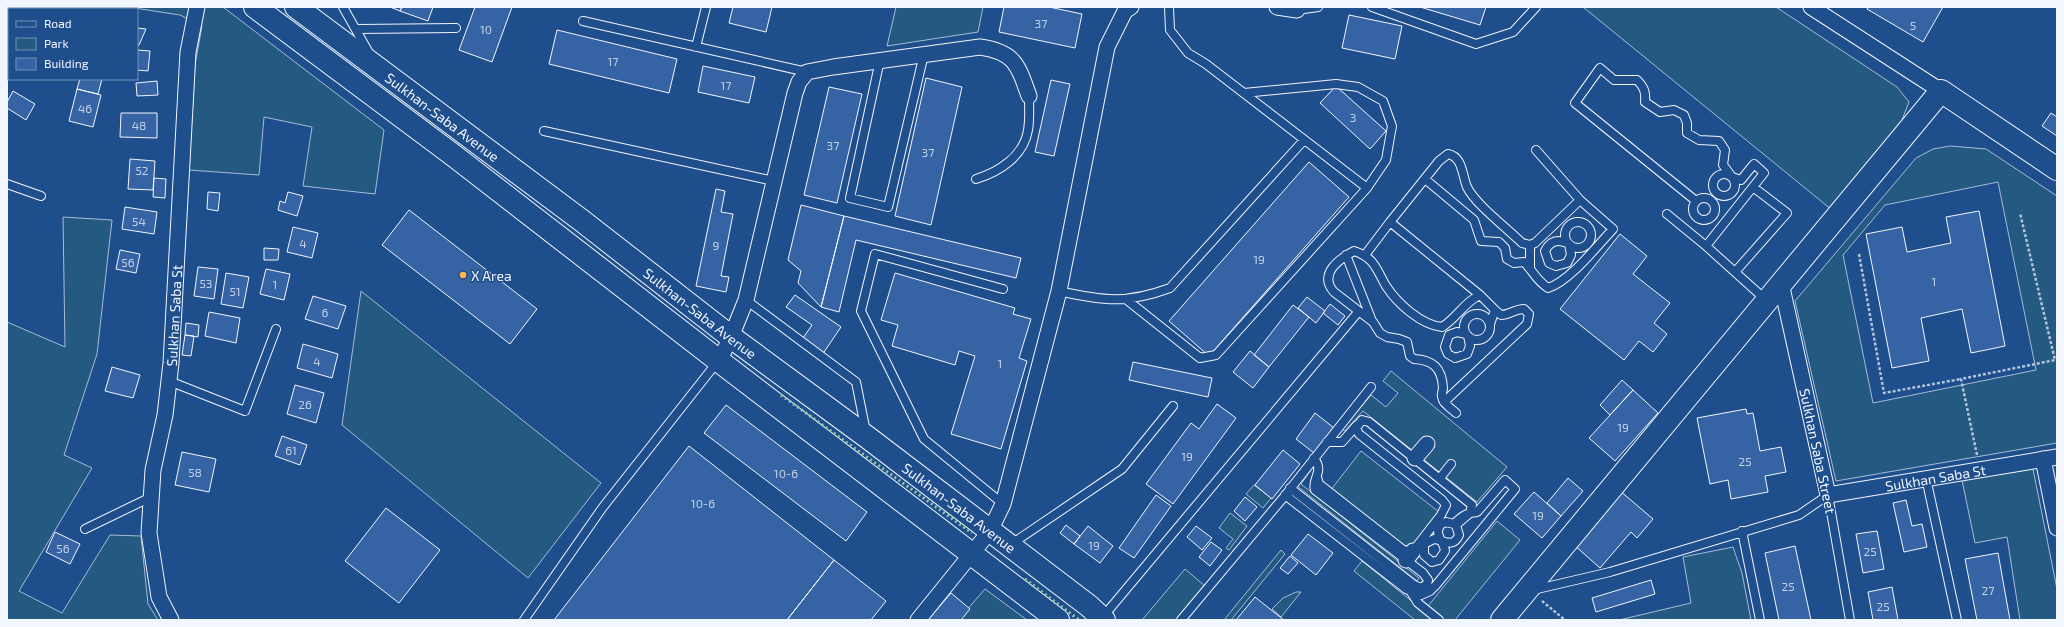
<svg xmlns="http://www.w3.org/2000/svg" width="2064" height="627" font-family="'Exo 2',sans-serif">
<style>
.green{fill:#245a82;stroke:#a8bbd7;fill-rule:evenodd}
.lines{fill:none;stroke-linecap:round;stroke-linejoin:round}
.stream{stroke:#3b69a3;stroke-width:5}
.building{fill:#3563a3;stroke:#f2f6ff}
.lane-casing{stroke:#f2f6ff;stroke-width:10}
.street-casing{stroke:#f2f6ff;stroke-width:17}
.secondary-casing{stroke:#f2f6ff;stroke-width:24}
.path{stroke:#b3c4dc;stroke-width:2.5;stroke-dasharray:3 2;stroke-linecap:butt}
.lane{stroke:#1f4e8c;stroke-width:8}
.street{stroke:#1f4e8c;stroke-width:15}
.secondary{stroke:#1f4e8c;stroke-width:22}
.hedge{stroke:#97c8a6;stroke-width:3;stroke-dasharray:2 3;stroke-linecap:butt}
.poi-dot{fill:#ffb74d;stroke:#1f4e8c;stroke-width:1.5}
.labels{text-anchor:middle;dominant-baseline:central;stroke-width:3;stroke-linejoin:round;paint-order:stroke}
.number-label{font-size:12px;fill:#c3d1e8}
.street-label{font-size:14px;fill:#f2f6ff;stroke:#1f4e8c}
.poi-label{font-size:14px;fill:#f2f6ff;stroke:#1f4e8c;text-anchor:start}
</style>
<rect width="100%" height="100%" fill="#1f4e8c"/>
<path class="green" d="M7,7H92L91,9H9V76L7,80Z
M128,7H223L384,130L375,194L303,186L312,127L264,117L259,175L189,170L195,65L202,26L180,15Z
M896,7H983L978,32L887,46Z
M1583,7H1776L1897,87L1909,102L1900,125L1832,210Z
M1950,146L1986,149L2057,196V443L1836,481L1795,301L1916,158L1933,149ZM1998,182L2036,370L1873,403L1843,255L1885,205Z
M63,217L112,220L97,354L64,455L92,468L19,591L62,613L110,535L141,536L148,604L158,620H7V322L65,347Z
M361,291L601,483L528,578L342,425Z
M1391,371L1507,467L1477,502L1363,411L1345,431L1342,429L1371,395L1386,407L1398,393L1383,381Z
M1361,451L1439,512L1408,551L1330,491Z
M1308,468L1311,470L1301,484L1419,578L1417,581L1296,485Z
M2033,469L2057,589V620H2020L2007,537L1975,543L1962,480Z
M1254,485L1271,498L1263,508L1246,494Z
M1230,513L1247,526L1229,550L1226,548L1233,539L1219,528Z
M1497,521L1520,540L1455,620H1415L1354,571L1362,561L1424,611Z
M1733,547L1742,573L1751,620H1619L1691,603L1683,557Z
M1281,550L1285,554L1231,620H1224Z
M1185,569L1205,586L1176,620H1142Z
M985,589L1027,620H958Z
M1296,592H1301L1281,617L1272,609L1283,598Z"/>
<g class="lines">
<path class="stream" d="M25,9L26,7
M7,44L9,40"/>
</g>
<path class="building" d="M390,7H402L400,11Z
M402,7H433L428,21L400,11Z
M475,7H512L492,62L459,50Z
M733,7H772L766,32L729,23Z
M1004,7H1049L1082,14L1075,48L999,32Z
M1420,7H1486L1480,25Z
M1868,7H1943L1923,42L1867,9Z
M1349,15L1402,26L1395,59L1342,48Z
M137,28L146,29L139,45H137Z
M557,30L677,59L669,93L549,64Z
M137,50L150,51L148,71L137,70Z
M703,66L755,77L749,103L698,92Z
M926,78L962,87L931,225L895,216Z
M80,79H102L98,94L77,89Z
M1051,80L1070,84L1054,156L1035,152Z
M157,81L158,95L137,96L136,83Z
M1336,86L1386,131L1370,149L1320,103Z
M829,87L862,94L837,203L804,195Z
M77,89L101,95L93,127L69,121Z
M13,91L35,104L26,120L7,108V102Z
M121,113H157V138L120,137Z
M2051,113L2057,117V136L2042,126Z
M130,159L155,161L153,190L128,189Z
M1309,162L1349,197L1209,356L1169,321Z
M154,178L166,179L165,198L153,197Z
M716,189L725,191L721,212L733,214L721,276L729,277L726,292L696,286Z
M208,192L220,193L218,211L207,209Z
M288,192L303,196L297,216L278,210L280,201L285,203Z
M801,205L844,216L821,307L798,283L801,271L788,260Z
M125,207L157,212L154,234L122,229Z
M409,210L537,309L510,344L382,245Z
M1979,211L2005,346L1971,353L1962,309L1921,318L1929,361L1892,368L1866,234L1902,227L1907,252L1951,243L1946,217Z
M844,216L1021,258L1016,278L856,240L839,312L821,307Z
M293,227L318,233L312,258L287,252Z
M1620,234L1647,256L1633,274L1670,303L1654,323L1667,334L1653,352L1639,341L1624,360L1560,309Z
M264,248L279,249L278,260H264Z
M120,250L140,254L136,273L116,269Z
M198,267L218,269L214,299L194,296Z
M266,269L290,274L284,300L260,294Z
M226,273L249,277L243,308L221,304Z
M895,273L1015,308L1013,314L1031,319L1019,358L1027,361L1001,449L951,434L975,356L959,351L955,365L892,346L898,325L881,320Z
M795,295L841,327L822,355L801,341L812,325L786,307Z
M313,296L346,306L338,329L305,319Z
M1307,297L1325,311L1316,323L1298,308Z
M1330,304L1345,316L1338,325L1323,313Z
M1293,305L1309,317L1269,367L1254,355Z
M209,312L240,318L236,343L205,336Z
M186,323L199,325L198,337L185,335Z
M185,335L194,336L191,356L182,355Z
M303,344L338,354L332,378L297,368Z
M1250,351L1269,367L1253,388L1233,372Z
M1133,362L1212,378L1208,397L1129,380Z
M112,367L140,375L133,398L105,391Z
M1622,380L1633,390L1610,415L1600,405Z
M295,385L324,393L316,423L287,414Z
M1633,390L1658,413L1615,461L1589,438Z
M1217,404L1236,418L1173,504L1146,484L1191,423L1199,429Z
M726,405L867,512L846,541L704,433Z
M1746,409L1747,414L1753,413L1760,451L1781,447L1786,472L1765,476L1768,492L1731,499L1728,480L1710,484L1697,418Z
M1315,413L1334,428L1314,453L1296,439Z
M282,436L307,445L300,465L275,456Z
M689,446L834,560L787,620H554Z
M1283,450L1300,464L1272,499L1255,485Z
M182,452L216,459L209,492L175,485Z
M1568,478L1583,491L1561,516L1547,503Z
M1619,490L1653,519L1637,538L1631,532L1600,568L1573,544Z
M1534,492L1561,516L1542,538L1514,514Z
M1156,495L1171,506L1134,558L1119,548Z
M1245,497L1257,507L1245,521L1234,511Z
M1906,500L1912,526L1922,524L1927,547L1904,552L1893,503Z
M386,508L440,550L399,603L345,561Z
M1066,525L1080,536L1074,544L1060,533Z
M1088,526L1113,546L1100,563L1074,544Z
M1196,526L1212,538L1202,550L1187,537Z
M1877,531L1884,569L1863,573L1856,534Z
M55,532L80,544L70,564L46,552Z
M1308,534L1333,553L1316,575L1291,555Z
M1211,542L1222,550L1210,566L1199,557Z
M1795,546L1811,620H1779L1765,553Z
M1998,553L2010,620H1977L1965,559Z
M1290,556L1298,563L1288,574L1280,568Z
M834,560L886,601L871,620H787Z
M1651,580L1655,594L1596,612L1592,598Z
M1892,587L1898,620H1873L1868,592Z
M951,593L970,609L961,620H928Z
M1255,597L1270,609L1284,620H1236Z"/>
<g class="lines">
<defs>
<path id="lane" d="M343,7L369,53
M1169,7L1170,30L1188,53L1206,64L1367,188
M1372,7L1476,44L1513,32L1536,7
M1297,10L1318,7
M583,21L807,72
M356,29L456,28
M696,47L706,7
M880,60L850,198L888,207L924,54
M544,131L774,181
M1713 185a11 11 0 1 1 22 0a11 11 0 1 1-22 0Z
M976,179C999,172 1024,156 1028,130C1030,119 1029,107 1029,96
M1425,179L1474,220L1481,241L1499,242L1505,248L1507,259L1514,263L1524,262C1534,272 1535,279 1548,288C1569,282 1597,246 1613,229L1580,200L1536,150
M7,184L41,196
M1693 209a11 11 0 1 1 22 0a11 11 0 1 1-22 0Z
M1667,214L1706,246L1764,173L1754,164L1741,180L1732,177L1723,165L1725,150L1719,141L1699,140L1687,133V123L1684,115L1674,110L1660,112L1645,102C1646,92 1644,87 1637,80H1614L1600,68L1575,103L1696,201
M1390,222L1439,161L1448,154C1463,157 1462,175 1467,187C1475,204 1508,229 1522,243L1530,245L1535,243L1580,200
M1565 235a13 13 0 1 1 26 0a13 13 0 1 1-26 0Z
M1567,243C1557,239 1550,241 1545,251L1549,263L1556,266L1567,263L1571,255L1569,244
M1706,246L1766,300
M1346,255L1372,321
M1365,255L1390,222L1480,295
M1530,268V245
M1735,272L1787,213L1753,187
M1059,291C1103,301 1127,304 1170,288L1304,140
M746,300L856,382L866,432
M1127,300L1200,358L1216,355L1367,188L1386,160L1392,126L1383,101L1358,87L1336,84L1244,93
M1464 327a13 13 0 1 1 26 0a13 13 0 1 1-26 0Z
M1466,334L1457,332L1449,335L1445,347L1448,354L1455,358L1467,354L1470,346L1468,336
M169,381L245,411L276,329
M1444,402L1527,324L1529,314L1524,309C1515,309 1509,315 1501,315L1495,310
M1456,413C1452,409 1443,404 1442,397C1441,394 1443,391 1443,388C1442,368 1433,360 1414,359L1410,356L1407,342L1399,339L1387,337L1380,333L1373,322L1334,292C1318,274 1339,259 1354,251C1375,258 1376,269 1386,286C1397,303 1421,325 1442,327C1457,318 1464,302 1480,295L1495,310L1490,324
M1327,442H1342L1357,425
M1440,478L1451,464
M1926,478L1957,620
M1290,488L1414,585L1421,588L1427,584L1428,580L1423,573L1315,490C1311,478 1325,473 1314,458
M1285,495L1406,589L1421,595L1430,591L1436,585L1515,489L1505,480L1478,511L1477,512C1466,513 1462,516 1454,524L1446,522L1440,525C1434,536 1444,541 1445,551L1439,560L1432,562L1424,555V544L1434,539C1444,540 1453,549 1459,535L1456,525L1470,513L1472,505L1369,422L1362,420L1356,428L1359,434L1442,500L1446,505L1441,515L1413,551L1410,553L1402,549L1319,484L1317,477
M1003,504L924,439L861,311L875,254L1003,289
M85,529L151,497
M1742,531L1760,620
M1010,545L1122,469L1173,406
M1533,590L1610,572L1799,515L1828,495L1850,620
M1411,592L1418,603L1439,620
M1102,618L1359,311
M524,620L603,507L718,361
M1181,620L1283,498L1371,387"/>
<g id="street">
<path d="M1277,7L1297,10"/>
<path d="M1811,7L1941,91"/>
<path id="s1" d="M1781,283L1828,495L2057,457"/>
<path d="M719,361L731,337L746,300L795,93L799,82L807,72L833,67L980,47C1015,52 1018,65 1029,96"/>
<path d="M1415,458L1427,444"/>
<path d="M2043,459L2057,528"/>
<path d="M1406,560L1413,551"/>
<path id="s2" d="M171,620L159,597L149,533L153,470L165,415L171,363L188,52L197,7"/>
<path d="M918,620L990,531L1003,504L1059,291L1107,47L1125,11L1131,7"/>
</g>
<g id="secondary">
<path d="M255,7L453,155L719,361L1058,620"/>
<path id="s3" d="M296,7L581,220L731,337L867,437L1089,606L1104,620"/>
<path d="M1502,620L1941,91L2057,169"/>
</g>
</defs>
<use href="#lane" class="lane-casing"/>
<use href="#street" class="street-casing"/>
<use href="#secondary" class="secondary-casing"/>
<path class="path" d="M1859,254L1884,393L1961,379
M1977,455L1961,379L2055,360L2020,213
M1542,601L1565,620"/>
<use href="#lane" class="lane"/>
<use href="#street" class="street"/>
<use href="#secondary" class="secondary"/>
<path class="hedge" d="M781,395L972,533
M1025,579L1079,620"/>
</g>
<circle class="poi-dot" cx="463" cy="275" r="4"/>
<g class="labels">
<g class="number-label">
<text x="1041" y="23">37</text>
<text x="1913" y="25">5</text>
<text x="486" y="29">10</text>
<text x="613" y="61">17</text>
<text x="726" y="85">17</text>
<text x="85" y="108">46</text>
<text x="1353" y="117">3</text>
<text x="139" y="125">48</text>
<text x="833" y="145">37</text>
<text x="928" y="152">37</text>
<text x="142" y="170">52</text>
<text x="139" y="221">54</text>
<text x="303" y="243">4</text>
<text x="716" y="245">9</text>
<text x="1259" y="259">19</text>
<text x="128" y="262">56</text>
<text x="1934" y="281">1</text>
<text x="206" y="283">53</text>
<text x="275" y="284">1</text>
<text x="235" y="291">51</text>
<text x="325" y="312">6</text>
<text x="317" y="361">4</text>
<text x="1000" y="363">1</text>
<text x="305" y="404">26</text>
<text x="1623" y="427">19</text>
<text x="291" y="450">61</text>
<text x="1187" y="456">19</text>
<text x="1745" y="461">25</text>
<text x="195" y="472">58</text>
<text x="786" y="473">10-6</text>
<text x="703" y="503">10-6</text>
<text x="1538" y="515">19</text>
<text x="1094" y="545">19</text>
<text x="63" y="548">56</text>
<text x="1870" y="551">25</text>
<text x="1788" y="586">25</text>
<text x="1988" y="590">27</text>
<text x="1883" y="606">25</text>
</g>
<g class="street-label">
<text stroke="none"><textPath href="#s3" startOffset="183">Sulkhan-Saba Avenue</textPath></text>
<text stroke="none"><textPath href="#s3" startOffset="507">Sulkhan-Saba Avenue</textPath></text>
<text stroke="none"><textPath href="#s2" startOffset="310">Sulkhan Saba St</textPath></text>
<text transform="translate(1818 451) rotate(78)">Sulkhan Saba Street</text>
<text stroke="none"><textPath href="#s1" startOffset="326">Sulkhan Saba St</textPath></text>
<text stroke="none"><textPath href="#s3" startOffset="831">Sulkhan-Saba Avenue</textPath></text>
</g>
<g class="poi-label">
<text x="471" y="275">X Area</text>
</g>
</g>
<rect width="2064" height="627" fill="none" stroke="#f2f6ff" stroke-width="16"/>
<rect x="8" y="8" width="130" height="72" fill="#1f4e8c" stroke="#7391ba"/>
<rect x="16" y="21" width="20" height="6" fill="#1f4e8c" stroke="#7391ba"/>
<text x="44" y="28" font-size="12" fill="#f2f6ff">Road</text>
<rect x="16" y="38" width="20" height="12" fill="#245a82" stroke="#7391ba"/>
<text x="44" y="48" font-size="12" fill="#f2f6ff">Park</text>
<rect x="16" y="58" width="20" height="12" fill="#3563a3" stroke="#7391ba"/>
<text x="44" y="68" font-size="12" fill="#f2f6ff">Building</text>
</svg>
